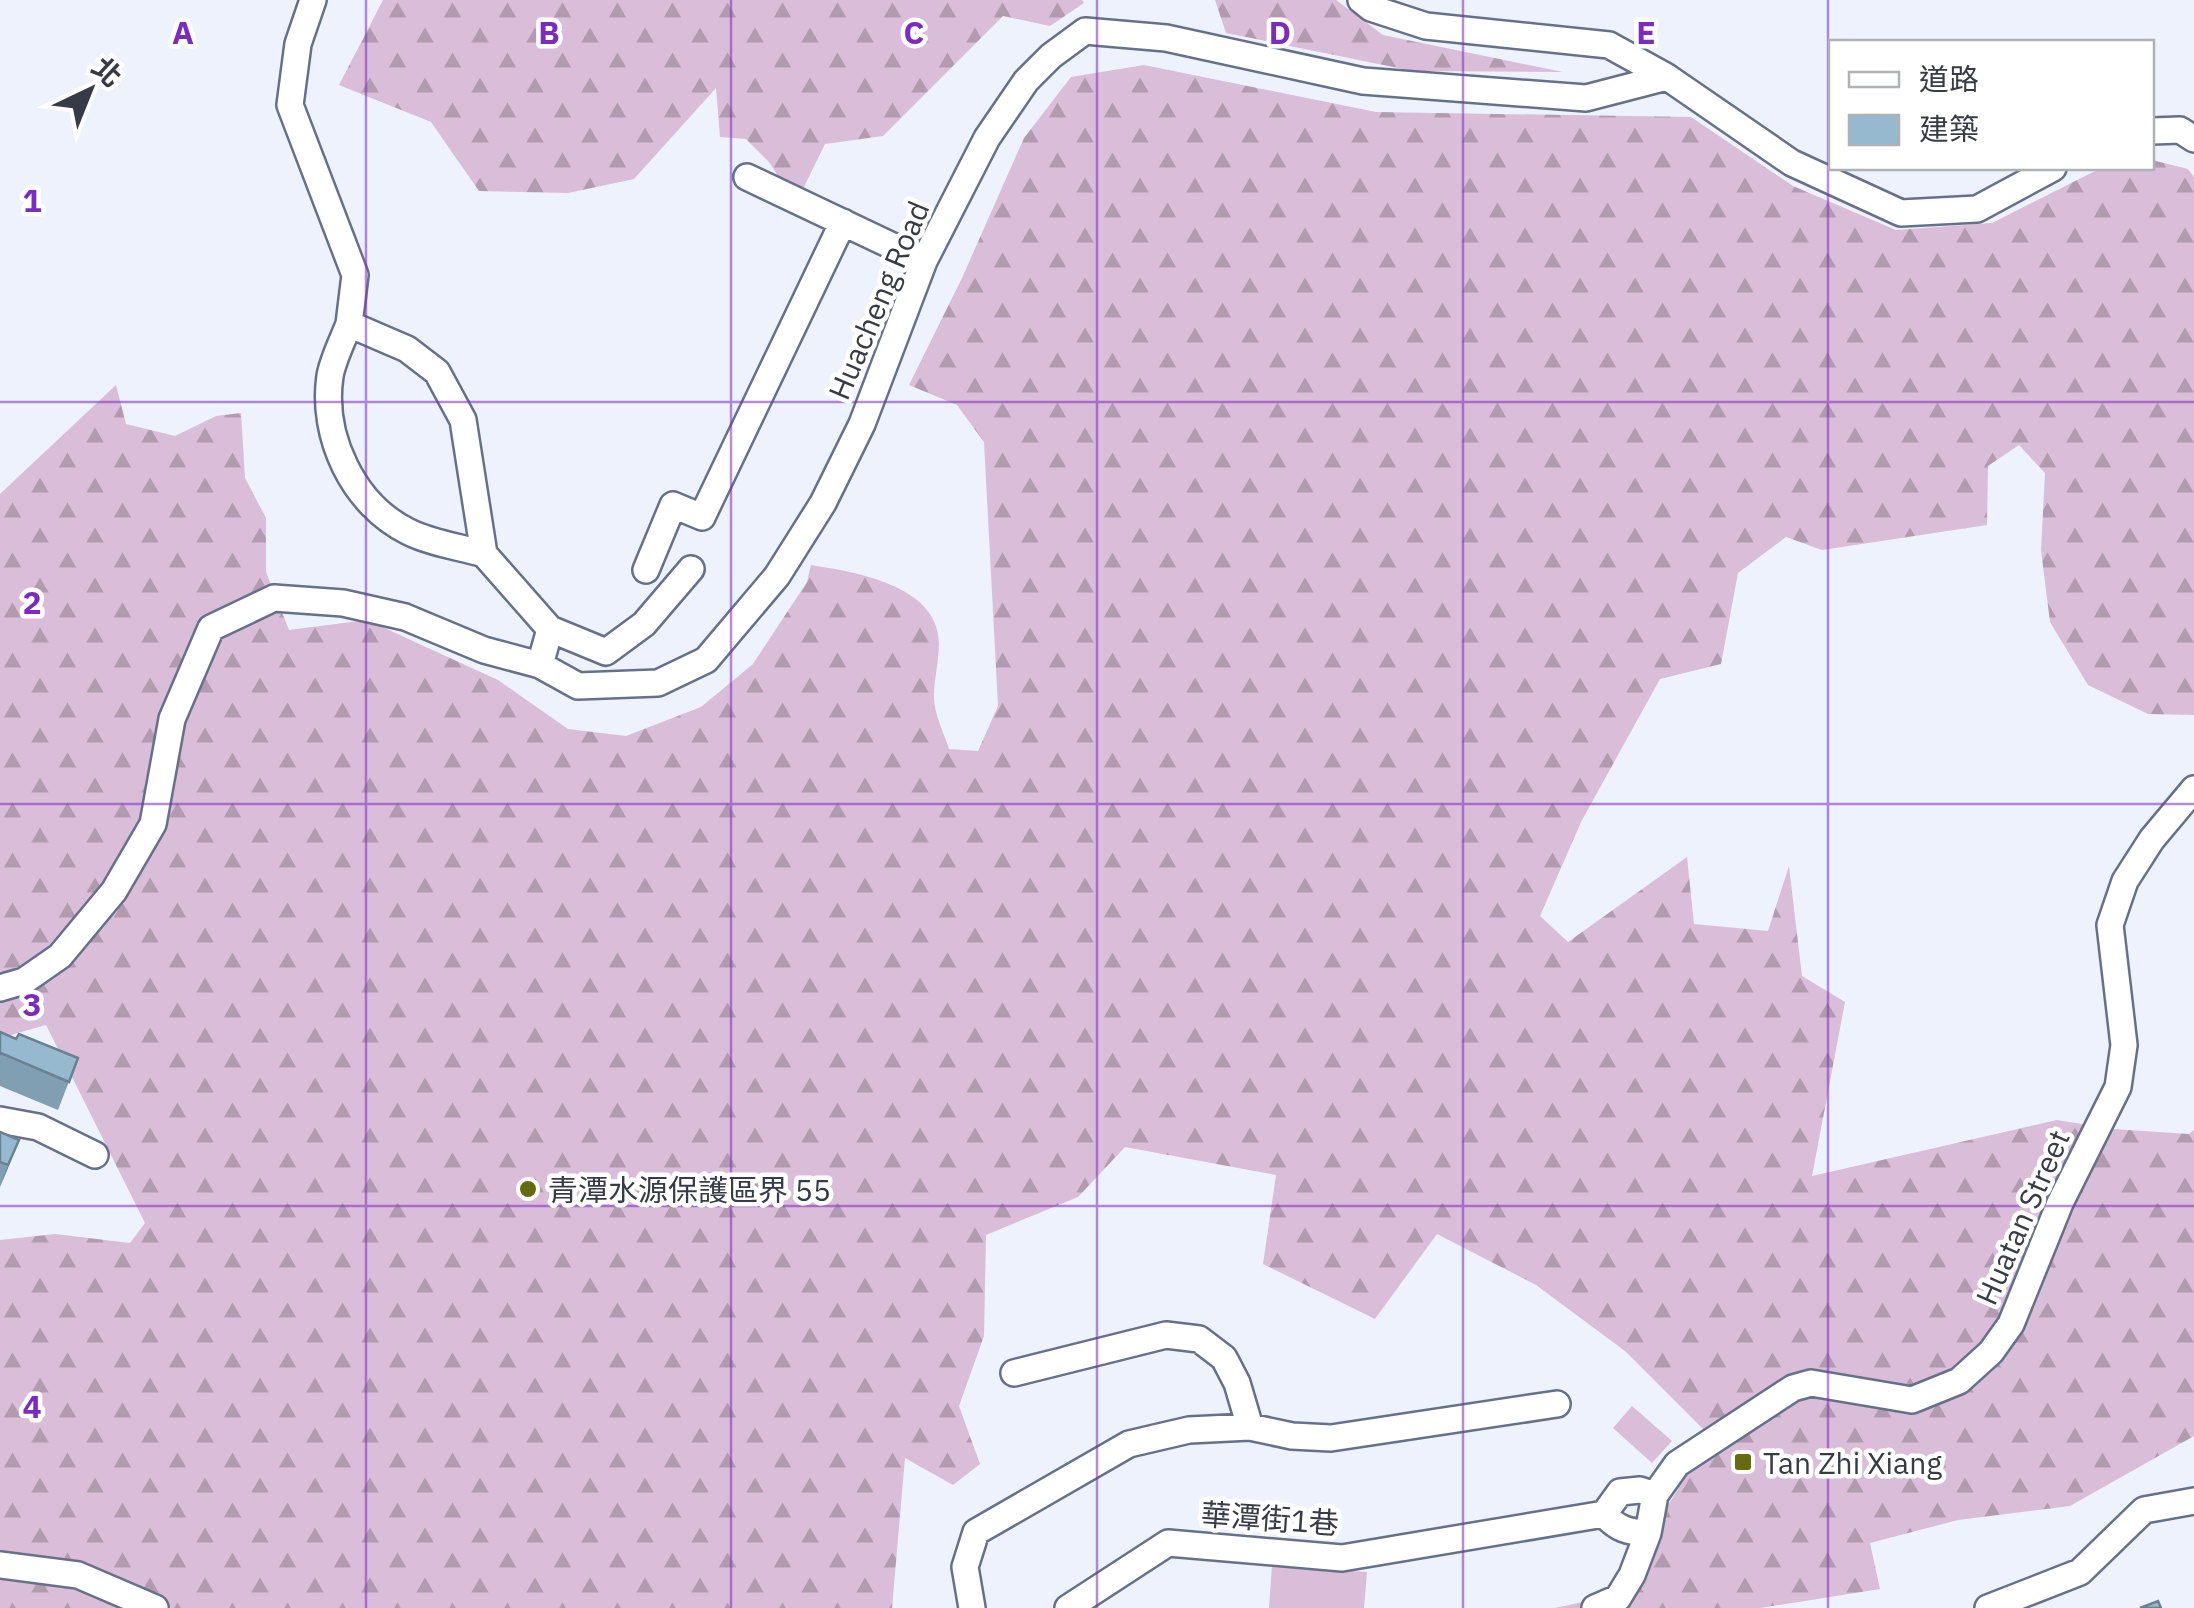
<svg xmlns="http://www.w3.org/2000/svg" width="2194" height="1608" font-family="'IBM Plex Sans','Noto Sans TC',sans-serif">
<style>
.green{fill:#dabdd8}
.forest{fill:url(#forest-firs)}
.lines{fill:none;stroke-linecap:round;stroke-linejoin:round}
.minor-casing{stroke:#667189;stroke-width:30}
.minor{stroke:#fff;stroke-width:25}
.wall{fill:#819fb3}
.shaded-wall{fill:#698292}
.building{fill:#96b9d0;stroke:#698292;stroke-width:2.5}
.grid{fill:none;stroke:#7b2cbf;stroke-width:2.5;stroke-opacity:0.55}
.poi-dot{fill:#656c10;stroke:#fff;stroke-width:4}
.labels{text-anchor:middle;dominant-baseline:central;stroke-width:9;stroke-linejoin:round;paint-order:stroke}
.street-label{font-size:30px;fill:#363b46;stroke:#fff}
.poi-label{font-size:30px;fill:#363b46;stroke:#fff;text-anchor:start}
.grid-label{font-size:32px;text-anchor:middle;font-weight:bold;fill:#7b2cbf;stroke:#fff;stroke-width:9;stroke-linejoin:round;paint-order:stroke}
</style>
<defs>
<pattern id="forest-firs" width="22" height="20" patternUnits="userSpaceOnUse" patternTransform="scale(2.5)"><rect width="22" height="20" fill="#dabdd8"/><path d="M5 1l3.5 6h-7zM16 11l3.5 6h-7z" fill="#b29bb1"/></pattern>
</defs>
<rect width="100%" height="100%" fill="#edf2fd"/>
<path class="green" d="M1632,1406L1672,1441L1652,1463L1613,1428Z
M1272,1565L1367,1572L1364,1608H1269Z"/>
<path class="forest" d="M383,0H1082L1084,3L1050,26L1003,16L883,136L825,144L796,203L769,162L746,139L720,137L716,88L634,179L568,193L479,191L431,122L339,85Z
M1215,0H1336L1383,35L1563,72L1413,71L1226,33Z
M1144,65L1376,112L1691,117L1793,186L1896,230L1992,223L2095,171L2152,168V160L2188,169L2194,177V715L2148,714L2088,685L2050,622L2041,550L2045,473L2019,445L1988,466L1987,525L1822,550L1786,537L1738,573L1721,664L1660,679L1581,822L1540,916L1568,942L1687,857L1694,924L1768,931L1789,866L1802,976L1845,1002L1812,1176L2057,1120L2113,1129L2189,1134L2194,1130V1436L2070,1506L1958,1520L1870,1543L1880,1589L1760,1608H1555L1610,1596L1677,1491L1706,1432L1625,1351L1536,1285L1437,1234L1375,1319L1263,1264L1276,1175L1125,1147L1078,1197L986,1235L984,1336L959,1406L980,1464L953,1485L905,1458L892,1608H0V1240L55,1234L130,1243L145,1223L46,1025L0,1038V494L116,385L126,424L175,436L216,416L241,413L245,478L266,518V572L289,630L367,620L498,680L568,729L626,736L701,707L753,664L807,582L811,565C855,572 938,585 939,643C939,661 934,679 934,697C934,714 944,733 949,749L978,751L998,706L984,442L957,405L909,385L962,278L1024,138L1071,77Z"/>
<g class="lines">
<defs>
<path id="minor" d="M313,0L298,44L290,105L355,275L349,324L407,349L437,372L463,420L484,554L550,629L540,665
M1361,0L1371,8L1426,26L1609,45L1667,77L1792,163L1901,213L1977,209L2053,168
M2152,131L2180,130L2194,139
M747,177L924,261
M349,324C343,340 333,359 330,376C321,436 353,505 409,532C431,543 460,547 484,554
M646,570L673,505L702,517L843,222
M550,629L606,652L644,624L691,569
M0,988L24,981L60,956L114,891L153,824L172,719L211,628L274,598L343,603L405,617L484,650L540,665L578,686L658,683L706,660L777,576L823,503L862,424L924,261L987,138L1026,81L1051,56L1085,31L1166,38L1363,81L1586,98L1667,77
M0,1120L38,1127L95,1155
M1014,1373L1166,1335L1199,1339L1224,1358L1237,1383L1250,1427
M1604,1514L1620,1492L1640,1490L1655,1495
M1604,1514C1617,1529 1628,1532 1648,1533
M0,1565L78,1575L155,1608
M972,1608L965,1567L976,1532L1129,1444L1189,1430L1250,1427L1292,1436L1331,1438L1557,1404
M1068,1608L1168,1543L1342,1558L1604,1514
M1595,1608L1618,1598L1632,1575L1648,1533L1655,1495L1677,1464L1793,1388L1811,1383L1912,1400L1959,1381L1991,1352L2011,1324L2060,1203L2118,1087L2124,1045L2110,925L2125,881L2152,839L2194,789
M1988,1608L2080,1572L2144,1510L2194,1501"/>
</defs>
<use href="#minor" class="minor-casing"/>
<use href="#minor" class="minor"/>
</g>
<path class="wall" d="M16,1039L78,1058L58,1110L0,1086V1055Z
M0,1132L8,1168L0,1187Z"/>
<path class="shaded-wall" d="M19,1140L8,1168L0,1187L8,1165Z"/>
<path class="building" d="M0,1032L16,1039L19,1034L78,1058L69,1082L1,1053L0,1055Z
M0,1132L19,1140L8,1165L0,1162Z
M2158,1601L2161,1608H2140Z"/>
<path class="grid" d="M366,0V1608M731,0V1608M1097,0V1608M1463,0V1608M1828,0V1608M0,402H2194M0,804H2194M0,1206H2194"/>
<g class="poi-dot">
<circle cx="528" cy="1189" r="10"/>
<rect x="1733" y="1452" width="20" height="20" rx="5"/>
</g>
<g class="labels">
<g class="street-label">
<text transform="translate(878 300) rotate(-67)">Huacheng Road</text>
<text transform="translate(2022 1217) rotate(-66)">Huatan Street</text>
<text transform="translate(1270 1518) rotate(4)">華潭街1巷</text>
</g>
<g class="poi-label">
<text x="548" y="1189">青潭水源保護區界 55</text>
<text x="1763" y="1462">Tan Zhi Xiang</text>
</g>
</g>
<g class="grid-label">
<text x="183" y="44">A</text>
<text x="549" y="44">B</text>
<text x="914" y="44">C</text>
<text x="1280" y="44">D</text>
<text x="1646" y="44">E</text>
<text x="32" y="212">1</text>
<text x="32" y="614">2</text>
<text x="32" y="1016">3</text>
<text x="32" y="1418">4</text>
</g>
<rect x="1829" y="40" width="325" height="130" fill="#ffffff" stroke="#afb1b5" stroke-width="2.5"/>
<rect x="1849" y="72" width="50" height="15" fill="#ffffff" stroke="#afb1b5" stroke-width="2.5"/>
<text x="1919" y="90" font-size="30" fill="#363b46">道路</text>
<rect x="1849" y="115" width="50" height="30" fill="#96b9d0" stroke="#afb1b5" stroke-width="2.5"/>
<text x="1919" y="140" font-size="30" fill="#363b46">建築</text>
<g transform="translate(90 90) rotate(43)" stroke="#ffffff" stroke-width="8" paint-order="stroke">
<path d="M0-8L18 38L0 25L-18 38Z" fill="#363b46"/>
<text y="-15" font-size="28" font-weight="bold" text-anchor="middle" fill="#363b46">北</text>
</g>
</svg>
